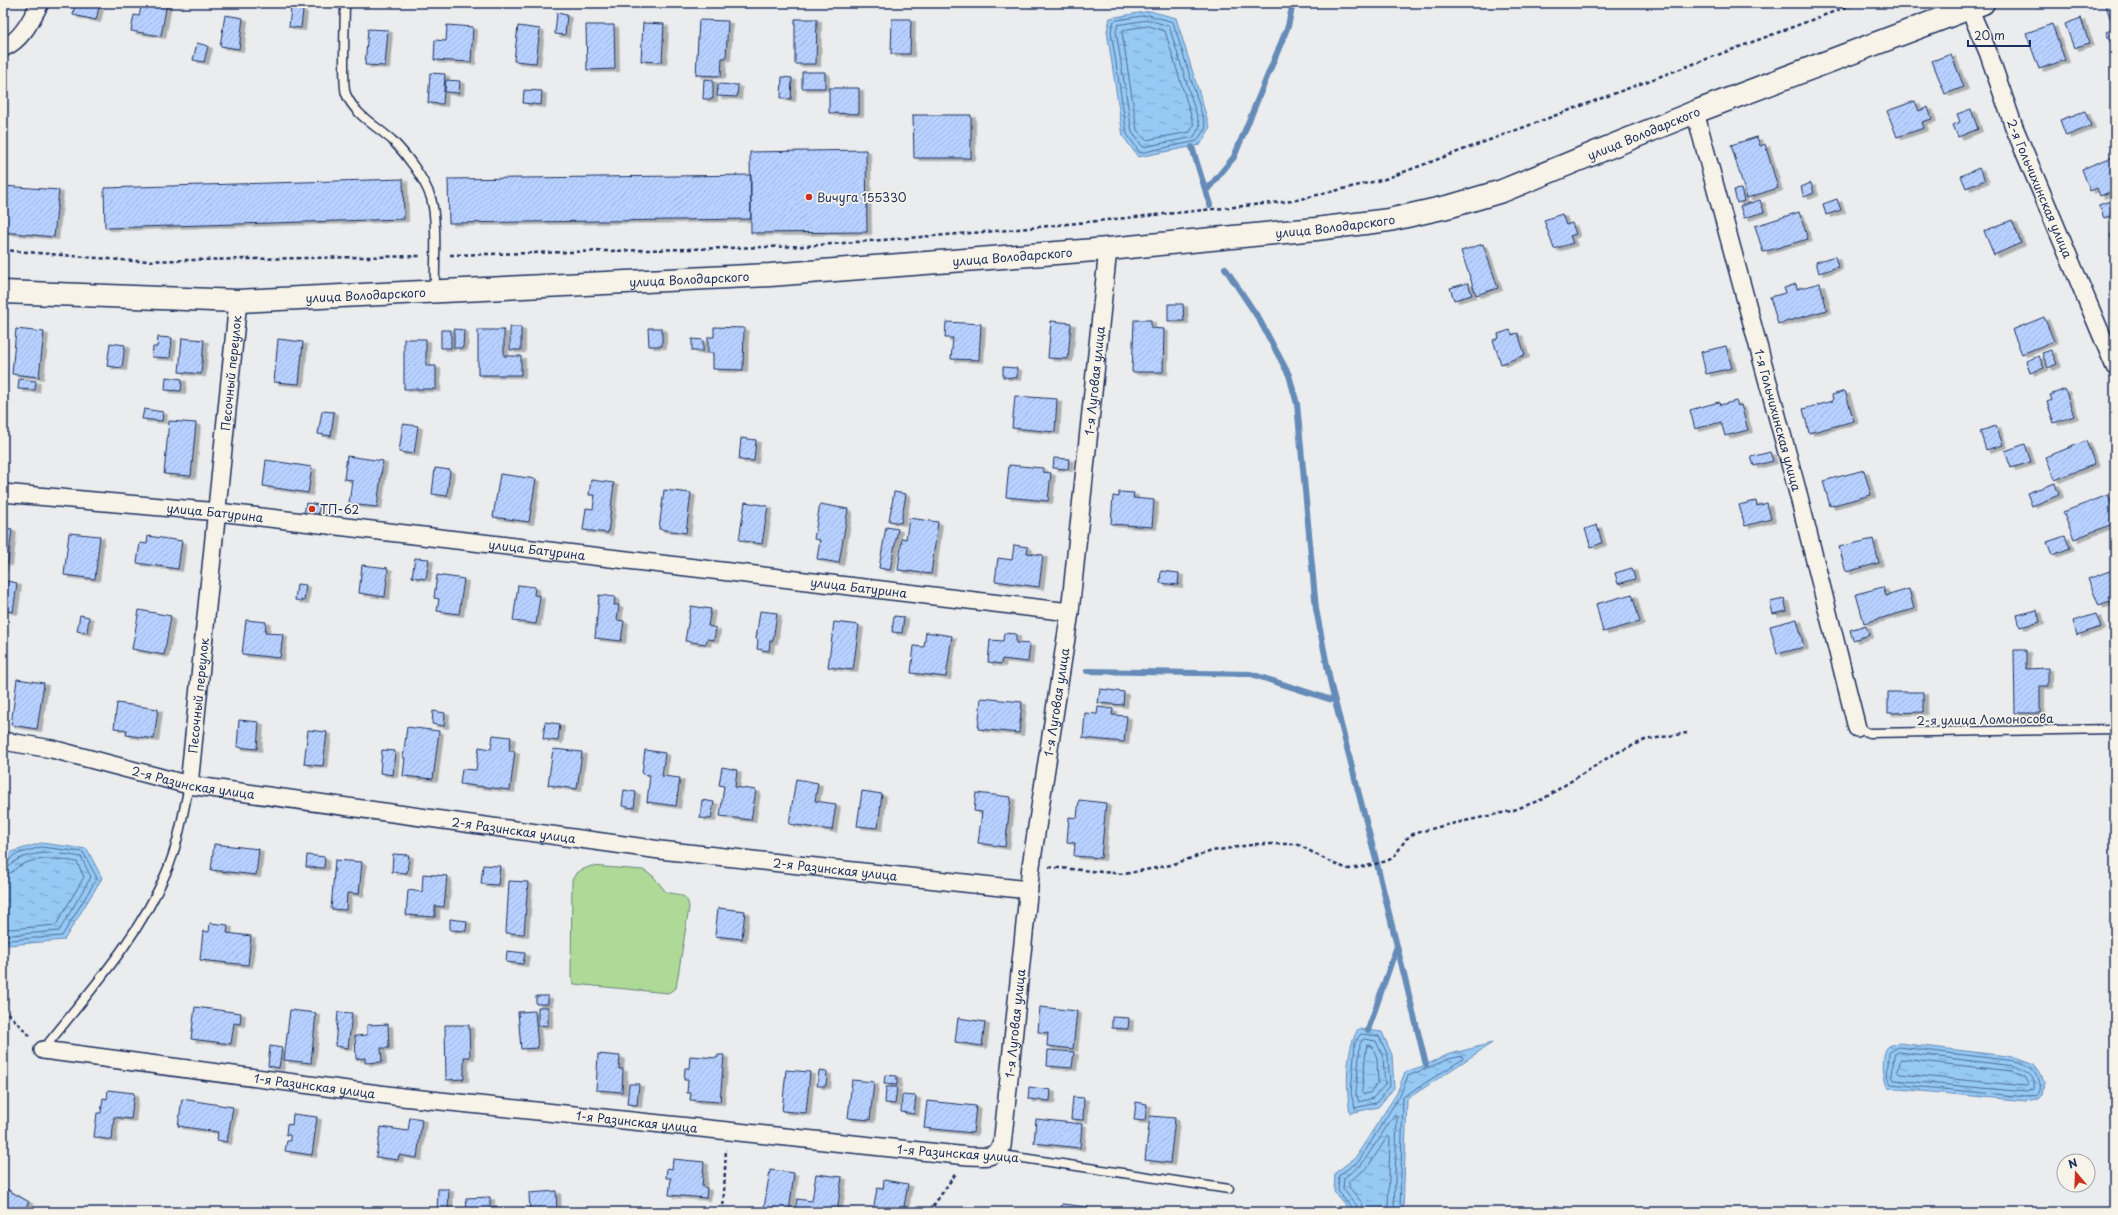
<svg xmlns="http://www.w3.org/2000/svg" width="2118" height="1215" font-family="'Playpen Sans',sans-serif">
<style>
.green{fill:#afd997;stroke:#65847a}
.water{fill:url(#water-ripples);stroke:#658bb8}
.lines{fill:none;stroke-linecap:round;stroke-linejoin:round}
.shore{stroke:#4c6d9a;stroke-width:1}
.stream{stroke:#658bb8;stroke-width:6}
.building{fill:url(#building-hatch);stroke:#1b2f5e;filter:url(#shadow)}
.service-casing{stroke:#1b2f5e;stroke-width:11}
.minor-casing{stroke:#1b2f5e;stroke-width:20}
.secondary-casing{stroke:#1b2f5e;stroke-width:25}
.path{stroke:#1b2f5e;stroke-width:2.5;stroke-dasharray:4 3;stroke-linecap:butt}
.service{stroke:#f7f3e8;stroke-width:8}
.minor{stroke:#f7f3e8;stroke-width:17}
.secondary{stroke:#f7f3e8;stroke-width:22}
.poi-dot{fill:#c8321e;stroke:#f7f3e8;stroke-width:1.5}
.labels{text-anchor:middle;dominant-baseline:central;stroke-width:3.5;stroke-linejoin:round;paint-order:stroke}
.street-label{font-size:12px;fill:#1b2f5e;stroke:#f7f3e8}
.poi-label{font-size:12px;fill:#1b2f5e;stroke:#f7f3e8;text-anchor:start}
</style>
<defs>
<pattern id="water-ripples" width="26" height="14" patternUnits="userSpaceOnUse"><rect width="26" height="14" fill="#96c9f4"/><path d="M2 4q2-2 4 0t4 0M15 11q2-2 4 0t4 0" fill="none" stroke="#7aa4c9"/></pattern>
<pattern id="building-hatch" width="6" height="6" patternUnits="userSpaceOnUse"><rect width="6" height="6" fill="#b8d1ff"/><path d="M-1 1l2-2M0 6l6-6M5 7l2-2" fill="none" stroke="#9eb4dd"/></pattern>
<filter id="shadow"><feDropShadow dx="4.5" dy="2.5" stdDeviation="0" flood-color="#0004"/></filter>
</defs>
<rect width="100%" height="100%" fill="#eaeced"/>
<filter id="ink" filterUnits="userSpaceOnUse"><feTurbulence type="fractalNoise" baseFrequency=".025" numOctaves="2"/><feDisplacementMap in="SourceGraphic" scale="8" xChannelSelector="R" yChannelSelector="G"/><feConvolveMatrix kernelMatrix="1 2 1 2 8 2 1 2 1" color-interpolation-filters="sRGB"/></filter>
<g filter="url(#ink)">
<path class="green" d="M591,866L643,870L653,876L666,892C677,895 688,893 689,908L676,988L668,993L574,984L571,977L572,880L577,872Z"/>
<path class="water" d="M1150,11L1176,18L1210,128L1200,145L1138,157L1123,136L1107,31L1110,18Z
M41,843L87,849L102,878L64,940L8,945L3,942V862L11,852Z
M1358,1029L1382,1032L1392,1055L1394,1088L1378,1107L1350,1113C1346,1087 1345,1052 1358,1029Z
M1492,1043L1407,1099L1403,1212H1351L1334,1192L1335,1173L1355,1158L1397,1093L1405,1072L1426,1065L1447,1055Z
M1898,1043L2015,1057L2034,1064L2040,1072L2044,1081L2042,1094L2037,1099L2026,1101L1888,1088C1883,1081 1880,1052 1889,1046C1891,1045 1895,1044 1898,1043Z"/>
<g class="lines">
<path class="shore" d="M1149,15L1173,22L1206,127L1197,141L1140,153L1127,134L1111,31L1114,21Z
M1149,20L1169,26L1200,126L1194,137L1143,147L1132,132L1116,31L1118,25Z
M1149,26L1165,31L1194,125L1190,132L1146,140L1137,130L1122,32L1123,30Z
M3,864L7,863L14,855L41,847L83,852L97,878L62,936L9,940L3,939
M3,869C11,868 12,862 19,859C40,850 58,853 81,857L91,877L59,931L10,935L3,934
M3,875C12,875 14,868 21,865C40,856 58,859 77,862L84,877L56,925L11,929L3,928
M1361,1034L1379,1036L1388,1056L1390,1086L1376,1103L1355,1108L1351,1094L1355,1043Z
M1364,1039L1376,1041L1383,1057L1385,1085L1373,1098L1359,1102L1356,1094L1360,1044Z
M1367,1045L1372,1046L1377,1058L1378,1083L1370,1093L1364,1094L1362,1092Z
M1899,1047L2014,1061C2020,1063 2028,1065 2032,1069C2038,1073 2045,1090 2036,1095C2033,1096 2029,1096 2026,1097L1891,1084L1887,1076L1889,1053Z
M1899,1052L2013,1066C2025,1071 2036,1074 2034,1089L2026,1092L1894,1080L1892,1076L1894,1055Z
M1901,1059L2011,1071L2025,1077L2029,1084L2026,1086L1900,1074L1898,1072Z
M1353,1212L1352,1208L1338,1191L1339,1175L1359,1161L1400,1095L1408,1076L1449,1059L1462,1056L1463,1059L1403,1097L1400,1212
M1358,1212L1357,1206L1343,1189L1344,1178L1362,1164L1395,1114L1397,1116L1394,1212
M1364,1212L1362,1203L1349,1187V1181L1367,1168L1388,1136L1390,1138L1388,1212"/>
<path class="stream" d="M1192,147L1210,205
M1206,191L1234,157L1288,26L1293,3
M1225,268L1259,319L1289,375L1297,404L1316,609L1331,686L1376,860L1426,1065
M1087,671L1251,674L1335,701
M1368,1030L1397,946"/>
</g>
<path class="building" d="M75,3H100L96,20L73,15Z
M142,3H167L161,36L131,31L134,15L139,16Z
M2105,3H2115V40L2110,42L2106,32L2114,29Z
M291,8L303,10L301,28L289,27Z
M557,13L567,15L565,35L555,34Z
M225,15L243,18L239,49L220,46Z
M2081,18L2089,43L2074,48L2065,24Z
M795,19H817L816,64H795Z
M892,19H911L910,54H891Z
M699,20L728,21L726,58H722L721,76L696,75Z
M643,23L664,24L662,62L641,61Z
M2052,24L2065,60L2039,69L2026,33Z
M447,25L473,27L471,62L434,60L435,40L446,41Z
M586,25H614L615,69L587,70Z
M518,26L540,29L536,63L514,61Z
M368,29L388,30L385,66L365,65Z
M197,43L208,46L204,62L193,60Z
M1951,54L1964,87L1945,94L1932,61Z
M802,72H825V88H802Z
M430,73L445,74L443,104L428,103Z
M782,77L792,78L791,99L781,98Z
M704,79L713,80V99H703Z
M446,80L460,81L459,93L445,92Z
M718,84L738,85L737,97L717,96Z
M829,88H859V114L829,113Z
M524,90L542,91L541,105L523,103Z
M1915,101L1919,111L1928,107L1932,119L1922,122L1924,128L1897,137L1887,111Z
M1971,109L1978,129L1958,137L1953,125L1960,122L1957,114Z
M2085,111L2091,126L2066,136L2060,120Z
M913,115H971V158H914Z
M1757,137L1760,146L1765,144L1778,188L1747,198L1731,145Z
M866,150L867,232L751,233L750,152Z
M2115,156V190L2100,196L2097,188L2090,191L2082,169Z
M1979,168L1985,180L1966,188L1961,176Z
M751,175V219L449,223L448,179Z
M403,179L404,219L105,228L104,188Z
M1811,183L1814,193L1804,197L1801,187Z
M3,186L59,190L54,237L3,232Z
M1741,189L1744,201L1737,203L1734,190Z
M1837,199L1841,210L1826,215L1823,204Z
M2115,199V214L2104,218L2099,205Z
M1760,200L1764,212L1744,218L1740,206Z
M1799,212L1808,239L1763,252L1755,226Z
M1562,214L1566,225L1572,223L1576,234L1570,236L1573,243L1554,249L1544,220Z
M2012,220L2021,243L1994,255L1984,231Z
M2115,233V248L2110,235Z
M1483,244L1498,288L1476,295L1461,251Z
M1835,256L1838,267L1819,273L1816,262Z
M1468,283L1472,295L1454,300L1450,288Z
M1820,283L1827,310L1778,324L1770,297L1785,293L1784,288L1796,284L1797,289Z
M1168,304H1183L1184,321H1168Z
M2044,317L2054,341L2022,354L2012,330Z
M1134,320H1151V328L1164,329L1163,372H1132Z
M1051,321L1071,323L1068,359L1048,358Z
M946,322L981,324L979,360L951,359L953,338H945Z
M510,327H521V350H510Z
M714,327L744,328L743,370L713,369V353H708V337H714Z
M648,328H662V346H649Z
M16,329L44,332L39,377L12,374Z
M454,329L464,330L463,348H454Z
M441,330H451V348H441Z
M478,330H504V356H521V375H478Z
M1510,330L1512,335L1518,333L1525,355L1501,364L1493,340L1499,338L1498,334Z
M158,337L172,338L170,358L152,357L153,347H157Z
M182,338L204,340L201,374L179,372Z
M278,339L303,342L299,384L274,382Z
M404,339H426V366H436V389H404Z
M692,339L703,340V351H692Z
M110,343L125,345L122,368L107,366Z
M1726,346L1732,368L1706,374L1701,352Z
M2051,350L2057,364L2048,368L2042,353Z
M2039,356L2044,368L2030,373L2026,361Z
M1003,367L1017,368V378L1003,377Z
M166,377L182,379L181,391L165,390Z
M19,379L36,381L35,390L18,389Z
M2065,389L2074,416L2054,423L2047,402L2052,400L2050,395Z
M1845,391L1854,421L1809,433L1803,409L1833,401L1832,395Z
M1015,396L1057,399L1055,432L1012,428Z
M1736,401L1738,406L1741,405L1748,430L1725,436L1721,422L1695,429L1690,410L1719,402L1720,405Z
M144,409L163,412L162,421L142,419Z
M322,411L334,412L331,436L318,434Z
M169,421L196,423L191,476L164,474Z
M403,424L418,426L414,454L399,452Z
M1996,426L2003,445L1986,450L1980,431Z
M741,438L756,440L754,461L739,460Z
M2086,441L2095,464L2055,480L2046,457Z
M2025,444L2031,462L2011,468L2005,451Z
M1770,452L1773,461L1754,466L1751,457Z
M347,456L383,461L377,507L349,504L352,480L344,479Z
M1054,458L1069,459L1068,469L1053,468Z
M266,460L312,467L308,493L263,486Z
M1009,465L1043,468V472L1051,473L1048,501L1006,497Z
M435,468L450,470L447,496L432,494Z
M1864,470L1871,495L1830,506L1823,481Z
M500,474L536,479L529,522L493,517Z
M591,480L614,483L608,533L583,530L586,508L593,509L595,495H589Z
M2055,483L2059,495L2032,506L2027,493Z
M664,490L691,493L686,533L659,529Z
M894,492L906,494L901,523L889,521Z
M1119,492L1134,493L1133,498L1154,500L1152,527L1111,524L1113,496L1119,497Z
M2108,495L2115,514V523L2074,539L2063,512Z
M1756,501L1757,506L1767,503L1771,519L1745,526L1739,505Z
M745,502L768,506L762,544L739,540Z
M306,503L320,505L318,515L304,514Z
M820,504L848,509L839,563L817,559L820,540L814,539Z
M909,518L938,522L931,574L898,570L902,538L906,539Z
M1597,525L1602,543L1591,547L1585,529Z
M886,527L898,529L890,570L879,568Z
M3,528L12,529L8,563H4L3,569Z
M69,533L100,536L95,579L64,575Z
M148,536L182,541L178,569L137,563L140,543L147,544Z
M2065,536L2070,548L2052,555L2047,542Z
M1873,539L1879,563L1846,572L1839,547Z
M1014,545L1028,547L1027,553L1043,555L1039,587L995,581L998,558L1012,560Z
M415,558L429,559L426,579L412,577Z
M362,565L388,568L385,597L359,593Z
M1632,568L1635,579L1618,584L1615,573Z
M2115,569V600L2099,606L2088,579Z
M1161,571L1179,573L1178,585L1160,583Z
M437,575L464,579L459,614L437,611L439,599L434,598Z
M7,581L17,583L13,612L4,610Z
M297,584L306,585L304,601L295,600Z
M518,585L535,587L534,595L540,596L536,624L513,621Z
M1883,587L1886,596L1909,589L1914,609L1864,623L1856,594Z
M1632,594L1640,622L1603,632L1596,604Z
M599,595L615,597L614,605H619L617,620L624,621L621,641L595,638Z
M1784,599L1787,611L1773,614L1770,602Z
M691,606L711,609L708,626L716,628L714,640L707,639L706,644L685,641Z
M139,610L171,616L164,655L132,649Z
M2037,610L2040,622L2020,627L2017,615Z
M760,611L777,613L773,641H770L769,651L757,649L758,640L756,639Z
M2096,614L2101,627L2077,635L2073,621Z
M80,615L89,617L87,633L77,631Z
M894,616L904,617L902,633L892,632Z
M1797,619L1804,647L1777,654L1770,626Z
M246,620L266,622L265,633L283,634L280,658L242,654Z
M834,622L859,625L853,670L828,667Z
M1866,625L1869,635L1853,640L1850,630Z
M926,632L952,636L946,677L911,673L914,646L924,647Z
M1004,633L1016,634V643L1030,644L1028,662L1002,659L1001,664L988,662L990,640L1003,641Z
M2014,650H2026V669L2048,668V686H2040V713H2015Z
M17,679L44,683L37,729L11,725Z
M1100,689L1124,692L1123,705L1098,703Z
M1888,692H1923V712L1888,713Z
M981,698L1022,702L1019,733L978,729Z
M117,703L158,709L154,739L126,735L127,730L114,728Z
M1098,707L1113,709L1112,715L1127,716L1124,742L1083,738L1085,713L1097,714Z
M433,711L445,713L444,726L432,724Z
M239,720L259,722L257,749L237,747Z
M545,722L560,724L558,741L543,739Z
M407,727L439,731L433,779L403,776L405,758H403Z
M308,730L327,732L323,766L304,764Z
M493,735L511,737L509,751H515L510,790L460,784L462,769L476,770L479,747L491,749Z
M553,749L582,752L577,789L548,785Z
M382,750L395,751L393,775L380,773Z
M645,750L665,753L662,776L680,778L676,806L647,802L650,775L642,774Z
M722,767L737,770L735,787L756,790L751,820L720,816L724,786L719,785Z
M796,779L818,783L815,801L836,804L832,830L789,824Z
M624,790L636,792L634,808L622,806Z
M862,791L882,794L878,828L857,826Z
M976,793L1011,797L1005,847L978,843L982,812L974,811Z
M702,800L714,802L711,819L700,818Z
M1079,800L1106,803L1101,858L1074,856L1075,843L1067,842L1069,817L1077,818Z
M214,844L259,849L256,875L211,870Z
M393,854L409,855L407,873L392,872Z
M307,855L325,857L324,868L306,867Z
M335,860L362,862L359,894L347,893L346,910L331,909Z
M483,865L500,866L498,885L481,884Z
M423,874L447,876L444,907L435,906V917L406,915L408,890L422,892Z
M509,881L528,882L524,934L506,933Z
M718,908L745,911L742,939L715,936Z
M450,919L467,921L466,931L450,930Z
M210,923L228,925L227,933L251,936L248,965L200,960L203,931L209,932Z
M507,951L525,953L523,964L506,962Z
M536,996H548V1004H536Z
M195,1007L241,1013L240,1024L234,1023L231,1044L191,1039Z
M538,1007H548V1025L538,1026Z
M1040,1007L1077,1011L1073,1049L1047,1046L1048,1033L1038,1032Z
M290,1010L316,1013L311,1063L284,1060Z
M535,1011L538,1048L521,1049L518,1012Z
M338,1012L352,1013L348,1048L335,1046Z
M1112,1017L1129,1018L1128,1029L1112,1028Z
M958,1018L985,1022L982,1046L955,1042Z
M388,1024L389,1048H381L382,1062L365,1063V1058L356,1059L355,1036L367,1035V1025Z
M445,1025H469L470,1057H464V1079L446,1080Z
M270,1046L282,1048L279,1068L268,1066Z
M1048,1050L1074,1052L1072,1068L1047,1066Z
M598,1054L620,1056L619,1069H623L622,1092L596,1090Z
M718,1055H724L720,1102L690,1100L691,1093H687L688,1080H684L685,1068H689L690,1056L717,1058Z
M786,1070L810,1072L806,1113L782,1111Z
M819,1071L827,1072L826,1086H817Z
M885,1075L897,1076V1085L884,1084Z
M852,1080L874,1082L870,1120L848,1118Z
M629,1084H639L637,1105L627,1104Z
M886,1087H897L895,1104L885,1103Z
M1029,1087L1051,1090L1050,1101L1028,1099Z
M108,1090L134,1093L131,1119L114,1117L112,1140L94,1137L97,1113H101L103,1098L107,1099Z
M902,1095L916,1096L914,1114L901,1112Z
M1073,1097L1084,1098L1083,1120L1071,1119Z
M182,1099L233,1107L227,1142L217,1140L218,1132L178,1126Z
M927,1101L976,1106L973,1133L924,1128Z
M1136,1102L1147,1104L1145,1121L1134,1120Z
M293,1114L317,1117L312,1155L285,1151L287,1141H290V1135H286L287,1124L292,1125Z
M1150,1116L1175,1118L1170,1163L1145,1160Z
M410,1117L422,1119L417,1158L399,1155L398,1160L376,1157L381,1127L408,1131Z
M1036,1119L1082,1124L1080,1148L1034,1143Z
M673,1159L704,1162L702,1187L707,1188L706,1198L669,1195L671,1178H666L667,1168L672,1169Z
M770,1170L794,1173L789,1212L764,1208Z
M816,1174L842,1177L837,1212H795L797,1199L812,1201Z
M884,1180L908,1184L903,1212H873L877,1188L883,1189Z
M3,1187L29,1202L23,1212H3Z
M438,1189H449L448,1211H437Z
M556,1191L557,1212H530L529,1193Z
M490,1197V1207L497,1206V1212H467L466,1198Z
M1062,1204L1088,1207L1087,1212H1061Z"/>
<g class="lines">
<defs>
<path id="service" d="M345,3C345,18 342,85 346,94C355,115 375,125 392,140C407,155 424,178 431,198C438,222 434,265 435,291
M1857,728L1869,733L2115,729
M43,1050C87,994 138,939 166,873C178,846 183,814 189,785
M996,1154L1229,1189"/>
<g id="minor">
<path id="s1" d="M1969,8L1988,52L2014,127L2115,367"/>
<path d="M3,48C22,40 31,20 40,3"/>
<path id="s2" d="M1695,112L1799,497L1857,728"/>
<path id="s3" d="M3,493L218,512L1070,612"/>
<path id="s4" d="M3,741L52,749L189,785L660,850L1029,890"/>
<path id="s5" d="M189,785L238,301"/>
<path id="s6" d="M43,1050L402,1097L968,1156C984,1156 992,1160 1002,1146L1031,866L1070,612L1108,249"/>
</g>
<g id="secondary">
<path id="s7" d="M3,292L238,301L770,275L1108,249L1316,229L1389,220L1451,206L1502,191L1695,112L1983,3"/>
</g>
</defs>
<use href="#service" class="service-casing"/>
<use href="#minor" class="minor-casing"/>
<use href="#secondary" class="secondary-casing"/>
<path class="path" d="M3,250L133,261L421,256
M450,255L806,246L1009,230L1292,201L1385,179L1857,3
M1049,867L1124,874L1171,865L1212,851L1257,844H1297L1334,864L1349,869L1367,866L1387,861L1394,857L1406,839L1413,834L1442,826L1511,811L1543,799L1612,755L1645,740L1687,733
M3,1008L31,1037
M723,1212L726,1149
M929,1212L956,1173"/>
<use href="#service" class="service"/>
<use href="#minor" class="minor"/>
<use href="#secondary" class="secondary"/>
</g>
</g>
<g class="poi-dot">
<circle cx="809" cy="197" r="4"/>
<circle cx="312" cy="509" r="4"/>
</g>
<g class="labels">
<g class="street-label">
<text stroke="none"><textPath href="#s7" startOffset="1659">улица Володарского</textPath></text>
<text stroke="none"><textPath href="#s1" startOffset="194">2-я Гольчихинская улица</textPath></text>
<text stroke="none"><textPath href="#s7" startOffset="1335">улица Володарского</textPath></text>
<text stroke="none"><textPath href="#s7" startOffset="1011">улица Володарского</textPath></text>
<text stroke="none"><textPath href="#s7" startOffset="687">улица Володарского</textPath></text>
<text stroke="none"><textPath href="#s7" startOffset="363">улица Володарского</textPath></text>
<text stroke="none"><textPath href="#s5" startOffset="414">Песочный переулок</textPath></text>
<text stroke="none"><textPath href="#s6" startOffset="1740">1-я Луговая улица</textPath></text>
<text stroke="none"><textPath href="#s2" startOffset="319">1-я Гольчихинская улица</textPath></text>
<text stroke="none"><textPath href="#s3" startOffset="213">улица Батурина</textPath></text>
<text stroke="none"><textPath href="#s3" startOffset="537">улица Батурина</textPath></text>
<text stroke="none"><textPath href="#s3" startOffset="861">улица Батурина</textPath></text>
<text stroke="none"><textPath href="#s5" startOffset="90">Песочный переулок</textPath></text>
<text stroke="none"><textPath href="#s6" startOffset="1416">1-я Луговая улица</textPath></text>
<text transform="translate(1985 719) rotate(-1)">2-я улица Ломоносова</text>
<text stroke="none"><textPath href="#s4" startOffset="195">2-я Разинская улица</textPath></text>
<text stroke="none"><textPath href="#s4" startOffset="519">2-я Разинская улица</textPath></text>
<text stroke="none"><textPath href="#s4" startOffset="843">2-я Разинская улица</textPath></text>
<text stroke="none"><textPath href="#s6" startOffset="1092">1-я Луговая улица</textPath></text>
<text stroke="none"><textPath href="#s6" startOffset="274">1-я Разинская улица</textPath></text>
<text stroke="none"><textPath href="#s6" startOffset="598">1-я Разинская улица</textPath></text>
<text transform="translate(958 1153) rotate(4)">1-я Разинская улица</text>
</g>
<g class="poi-label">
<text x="817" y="197">Вичуга 155330</text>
<text x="320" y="509">ТП-62</text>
</g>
</g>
<rect width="2118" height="1215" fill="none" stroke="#f7f3e8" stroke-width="16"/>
<rect x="8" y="8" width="2102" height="1199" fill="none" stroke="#1b2f5e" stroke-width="1.5" filter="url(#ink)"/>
<g transform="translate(2076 1173) rotate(341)"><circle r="19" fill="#f7f3e8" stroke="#9fa5b1"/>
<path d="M0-3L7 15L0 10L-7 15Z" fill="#c8321e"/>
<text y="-6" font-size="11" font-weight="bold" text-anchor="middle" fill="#1b2f5e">N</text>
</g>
<path d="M1968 40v6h62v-6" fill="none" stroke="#1b2f5e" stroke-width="2"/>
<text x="1974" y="40" font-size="12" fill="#1b2f5e" stroke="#f7f3e8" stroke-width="3" paint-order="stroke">20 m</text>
</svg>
